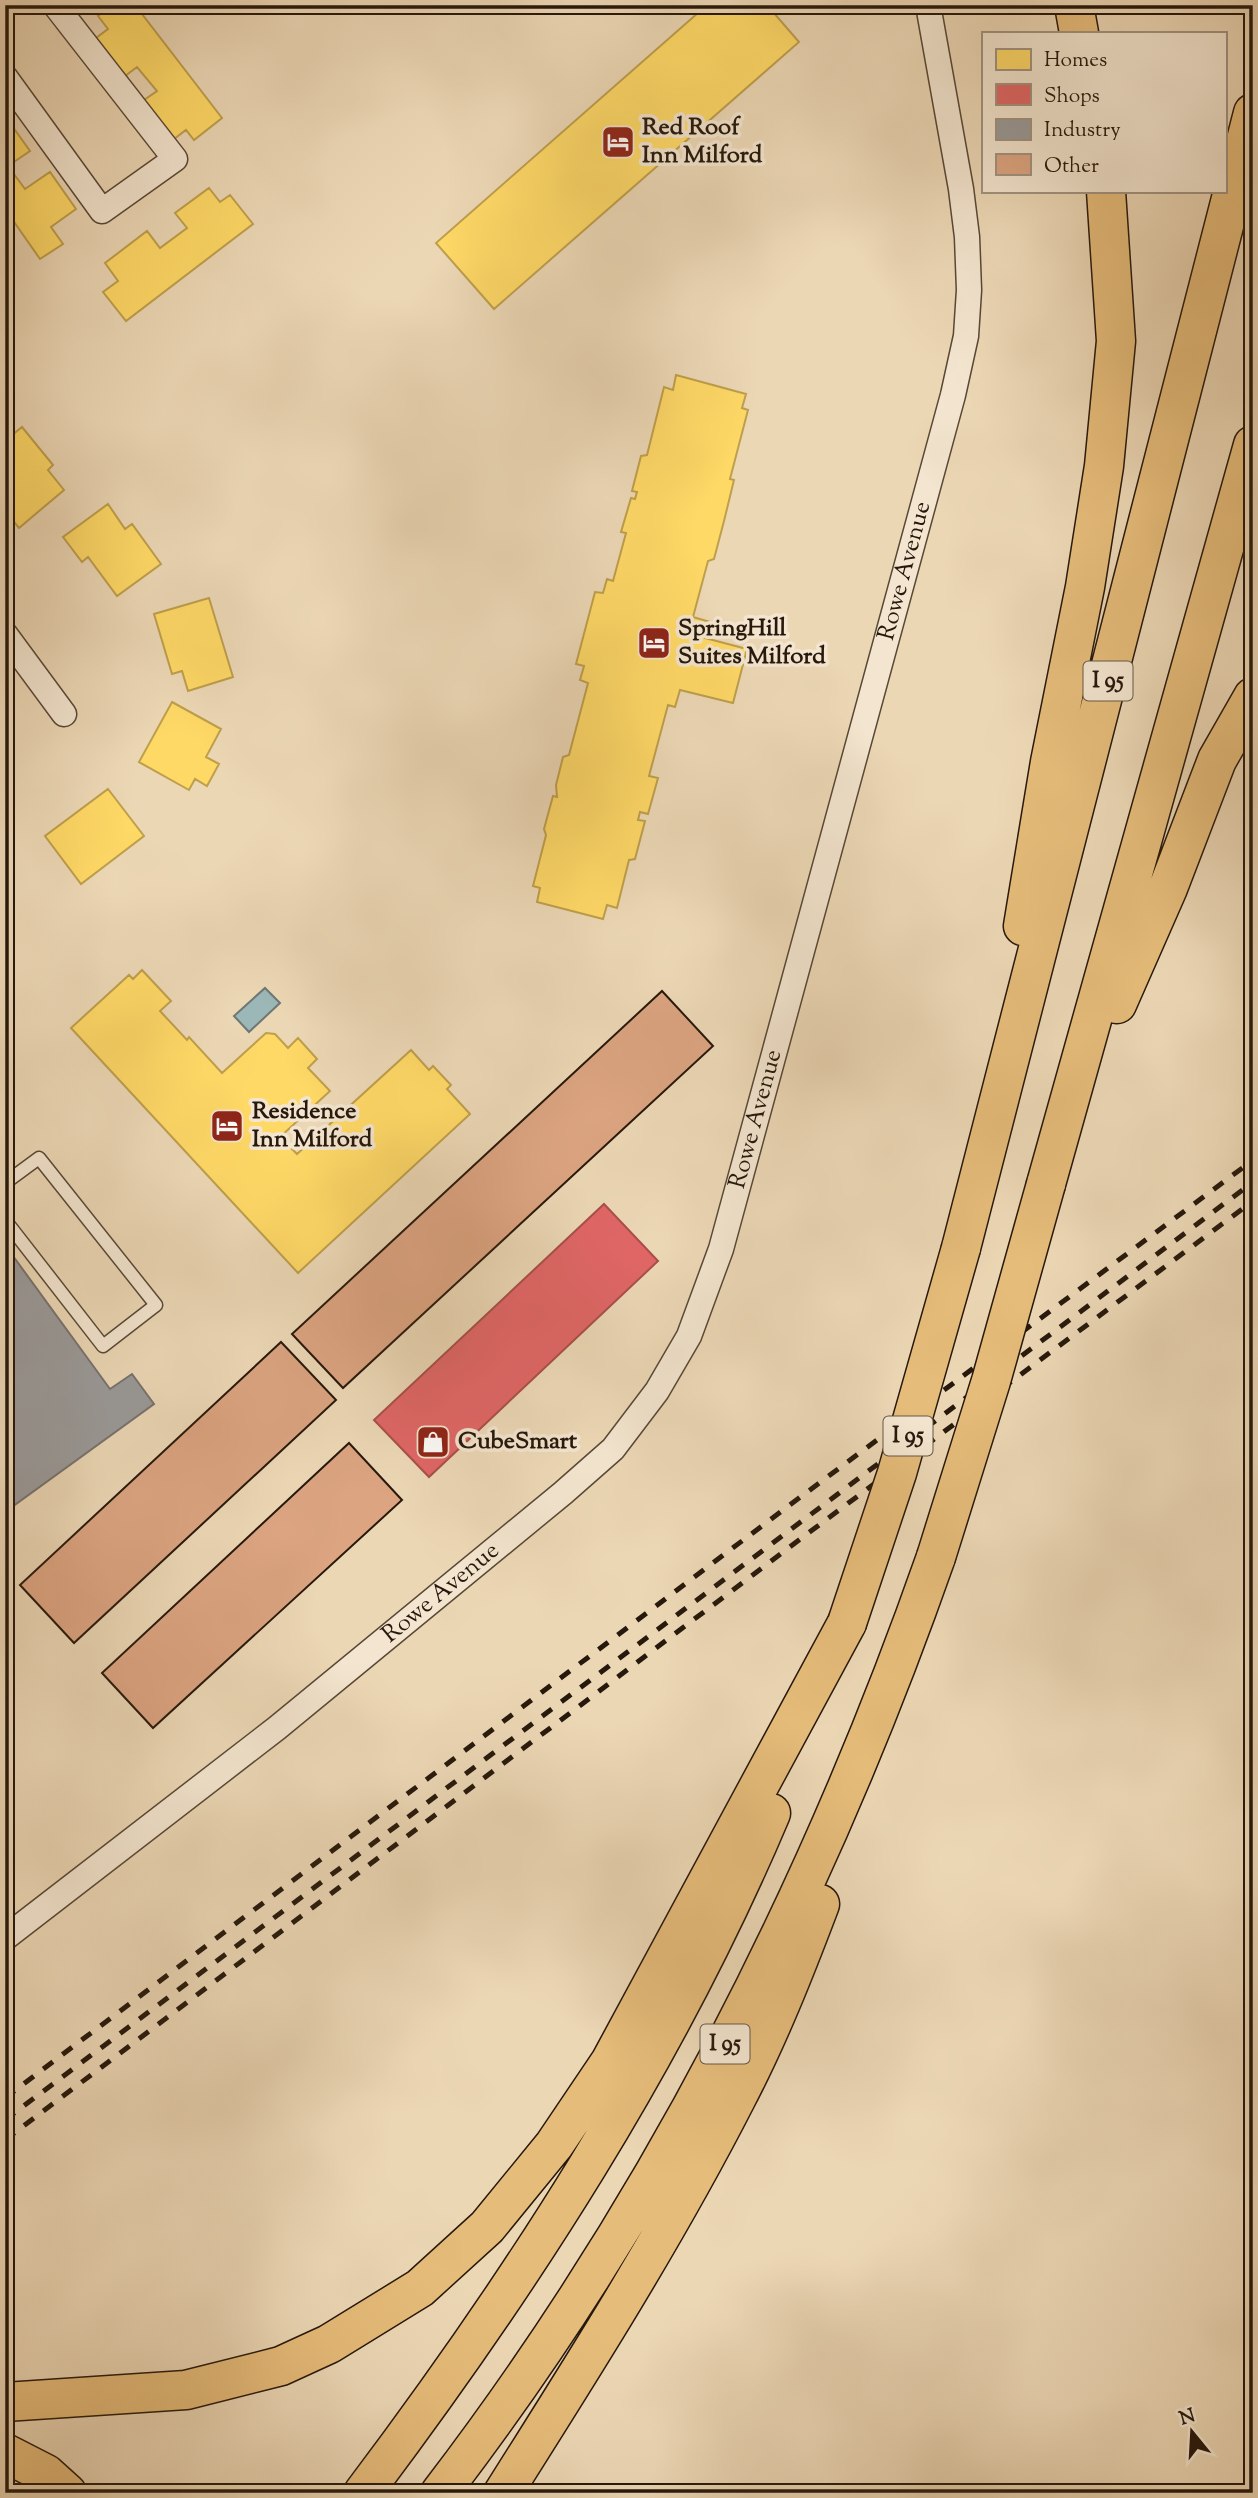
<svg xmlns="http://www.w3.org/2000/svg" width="1258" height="2498" font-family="'Sorts Mill Goudy',serif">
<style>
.water{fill:#9cb7b7;stroke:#6d7773;stroke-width:2}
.homes{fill:#ffd966;stroke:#be9f4b;stroke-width:2}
.shops{fill:#e06666;stroke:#a84f4b;stroke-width:2}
.industry{fill:#999;stroke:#76726f;stroke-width:2}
.building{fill:#dca481;stroke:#26180c;stroke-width:2}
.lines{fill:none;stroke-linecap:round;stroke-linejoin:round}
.lane-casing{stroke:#584836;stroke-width:15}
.street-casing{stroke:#584836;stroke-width:27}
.highway-casing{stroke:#26180c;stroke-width:41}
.lane{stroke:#f3e5cf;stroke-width:12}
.street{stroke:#f3e5cf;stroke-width:24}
.highway{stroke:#e6bc7a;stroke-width:38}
.rail{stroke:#26180c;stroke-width:5;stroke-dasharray:12 12;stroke-linecap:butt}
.highway-bridge-casing{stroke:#26180c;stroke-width:41;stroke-linecap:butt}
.highway-bridge{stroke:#e6bc7a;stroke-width:38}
.labels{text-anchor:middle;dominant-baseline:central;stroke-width:7;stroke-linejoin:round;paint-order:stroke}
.shield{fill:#f3e5cf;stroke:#645646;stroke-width:2}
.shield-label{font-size:23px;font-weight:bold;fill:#26180c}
.poi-label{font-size:24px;font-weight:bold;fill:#26180c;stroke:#f3e5cf;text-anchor:start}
.street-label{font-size:24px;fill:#26180c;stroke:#f3e5cf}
</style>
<rect width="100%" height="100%" fill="#ecd7b5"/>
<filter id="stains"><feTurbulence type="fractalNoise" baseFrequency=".00286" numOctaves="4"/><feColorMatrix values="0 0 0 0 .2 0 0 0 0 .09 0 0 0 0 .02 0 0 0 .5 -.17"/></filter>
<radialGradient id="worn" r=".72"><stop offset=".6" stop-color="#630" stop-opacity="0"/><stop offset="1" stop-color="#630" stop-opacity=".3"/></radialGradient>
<path class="water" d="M265,988L280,1003L249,1032L234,1016Z"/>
<path class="homes" d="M111,5H135L222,118L194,140L186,130L174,139L144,100L157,91L137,67L125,76L96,38L108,29L98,16Z
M707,5H767L799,42L494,309L436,243Z
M5,116L30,151L8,166L25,189L50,172L76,209L51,227L63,244L40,259L5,209Z
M209,188L220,202L230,195L253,224L126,321L103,292L118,281L105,263L147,231L160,248L187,228L175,213Z
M676,375L746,394L742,408L748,410L730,479L734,480L724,521L714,559L708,561L693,617L710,622L705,638L747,649L733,703L680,690L675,707L668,705L649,776L658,778L648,814L640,812L638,820L645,821L635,859L629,860L617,908L607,905L603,919L537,902L540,888L533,886L546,835L544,829L553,796L557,797L556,785L563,757L569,755L588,683L580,680L584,666L576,664L595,592L603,593L607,579L613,581L626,533L621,532L631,498L635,499L637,492L632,491L641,456L647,455L664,387L673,390Z
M22,427L53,465L48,470L64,490L19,528L5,511V441Z
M108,504L125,529L132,524L161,564L117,596L88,557L82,562L63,537Z
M209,598L233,677L188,691L182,671L172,674L154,614Z
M172,702L221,729L206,757L219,764L207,786L195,779L189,790L139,762Z
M108,789L144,836L81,884L45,836Z
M142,970L171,1001L160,1011L187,1040L189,1037L222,1073L266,1033L275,1034L288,1048L298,1038L317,1059L308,1068L330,1091L280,1137L297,1154L411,1050L429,1070L433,1066L451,1085L447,1089L470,1114L298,1273L71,1028L129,975L133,979Z"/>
<path class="shops" d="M604,1204L658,1261L429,1477L374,1420Z"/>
<path class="industry" d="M5,1245L110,1389L132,1374L154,1404L5,1512Z"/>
<path class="building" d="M662,991L713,1046L343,1388L292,1334Z
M281,1342L336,1400L74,1643L20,1585Z
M349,1443L402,1500L153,1728L102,1673Z"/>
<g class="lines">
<defs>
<path id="lane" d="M5,1183L39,1158L156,1305L103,1346L5,1220"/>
<g id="street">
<path d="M5,77L102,211L175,159L55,5"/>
<path d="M5,634L64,714"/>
<path id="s1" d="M5,1938L277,1728L563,1493L613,1449L657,1391L689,1336L721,1249L953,395L966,336L969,290L967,237L961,189L928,5"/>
</g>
<path id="highway" d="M1074,5L1079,33
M1023,926L1050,762L1085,587L1104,466L1116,341L1106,191
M1117,1004L1168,888L1217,760L1253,697
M1046,1184L1253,445
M961,1248L1253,113
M5,2402L186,2390L281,2366L329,2344L420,2288L487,2227L554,2145L610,2062L847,1623
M5,2453L46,2474L67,2493
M363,2493C522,2282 668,2057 771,1813
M440,2493C656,2211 819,1891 936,1557
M503,2493C584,2365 667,2234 736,2099C769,2036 795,1970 820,1904"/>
</defs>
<use href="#lane" class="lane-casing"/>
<use href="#street" class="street-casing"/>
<use href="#highway" class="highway-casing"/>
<use href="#lane" class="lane"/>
<use href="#street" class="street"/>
<use href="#highway" class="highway"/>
<path class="rail" d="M5,2098L783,1510L1253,1160
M5,2120L1253,1182
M5,2140L803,1537L1253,1201"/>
<defs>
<path id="highway-bridge" d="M936,1557L991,1381L1046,1184
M847,1623L897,1473L961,1248"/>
</defs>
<use href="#highway-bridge" class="highway-bridge-casing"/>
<use href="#highway-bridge" class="highway-bridge"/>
</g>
<defs>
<symbol id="hotel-square" viewBox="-11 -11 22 22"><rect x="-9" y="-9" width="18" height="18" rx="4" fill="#8f2418" stroke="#f3e5cf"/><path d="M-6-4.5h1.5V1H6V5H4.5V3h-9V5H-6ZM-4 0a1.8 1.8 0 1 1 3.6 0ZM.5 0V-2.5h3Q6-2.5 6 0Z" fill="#fff"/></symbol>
<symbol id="shop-square" viewBox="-11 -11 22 22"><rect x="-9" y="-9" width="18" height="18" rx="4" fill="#8f2418" stroke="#f3e5cf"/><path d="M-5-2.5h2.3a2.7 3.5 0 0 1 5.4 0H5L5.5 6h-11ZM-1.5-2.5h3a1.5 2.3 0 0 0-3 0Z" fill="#fff"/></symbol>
</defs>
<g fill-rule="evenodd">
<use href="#hotel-square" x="599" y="123" width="38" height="38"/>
<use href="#hotel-square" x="635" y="624" width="38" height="38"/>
<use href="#hotel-square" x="208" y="1107" width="38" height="38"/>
<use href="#shop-square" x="414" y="1423" width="38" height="38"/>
</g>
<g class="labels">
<g class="shield">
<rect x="1083.5" y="661.5" width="49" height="39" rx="5"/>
<rect x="883.5" y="1416.5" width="49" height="39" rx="5"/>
<rect x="700.5" y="2024.5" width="49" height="39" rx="5"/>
</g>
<g class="shield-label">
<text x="1108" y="681">I 95</text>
<text x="908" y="1436">I 95</text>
<text x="725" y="2044">I 95</text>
</g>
<g class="poi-label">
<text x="642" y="128">Red Roof<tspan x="642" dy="28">Inn Milford</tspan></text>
<text x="678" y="629">SpringHill<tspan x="678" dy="28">Suites Milford</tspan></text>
<text x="252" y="1112">Residence<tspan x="252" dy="28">Inn Milford</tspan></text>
<text x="458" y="1442">CubeSmart</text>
</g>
<g class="street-label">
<text stroke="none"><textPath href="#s1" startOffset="1712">Rowe Avenue</textPath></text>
<text stroke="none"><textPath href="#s1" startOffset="1144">Rowe Avenue</textPath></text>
<text stroke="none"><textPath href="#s1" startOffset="556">Rowe Avenue</textPath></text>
</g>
</g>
<rect width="1258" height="2498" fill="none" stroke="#ecd7b5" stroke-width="28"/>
<rect x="7" y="7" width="1244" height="2484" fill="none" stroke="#26180c" stroke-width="3.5"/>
<rect x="14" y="14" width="1230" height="2470" fill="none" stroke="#26180c" stroke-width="2"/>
<rect x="982" y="32" width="245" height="161" fill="#f3e5cf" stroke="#a19381" stroke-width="2"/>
<rect x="996" y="49" width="35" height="21" fill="#ffd966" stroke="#a19381" stroke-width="2"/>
<text x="1044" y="66" font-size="21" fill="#26180c">Homes</text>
<rect x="996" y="84" width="35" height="21" fill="#e06666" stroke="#a19381" stroke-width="2"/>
<text x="1044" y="102" font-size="21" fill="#26180c">Shops</text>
<rect x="996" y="119" width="35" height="21" fill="#999999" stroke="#a19381" stroke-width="2"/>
<text x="1044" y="136" font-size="21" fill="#26180c">Industry</text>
<rect x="996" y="154" width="35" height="21" fill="#dca481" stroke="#a19381" stroke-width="2"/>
<text x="1044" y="172" font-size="21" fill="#26180c">Other</text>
<g transform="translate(1192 2432) rotate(342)" stroke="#f3e5cf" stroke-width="5" paint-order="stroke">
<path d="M0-5L12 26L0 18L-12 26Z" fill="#26180c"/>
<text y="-10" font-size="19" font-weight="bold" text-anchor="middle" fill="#26180c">N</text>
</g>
<rect width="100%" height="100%" filter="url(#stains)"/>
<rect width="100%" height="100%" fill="url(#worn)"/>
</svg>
